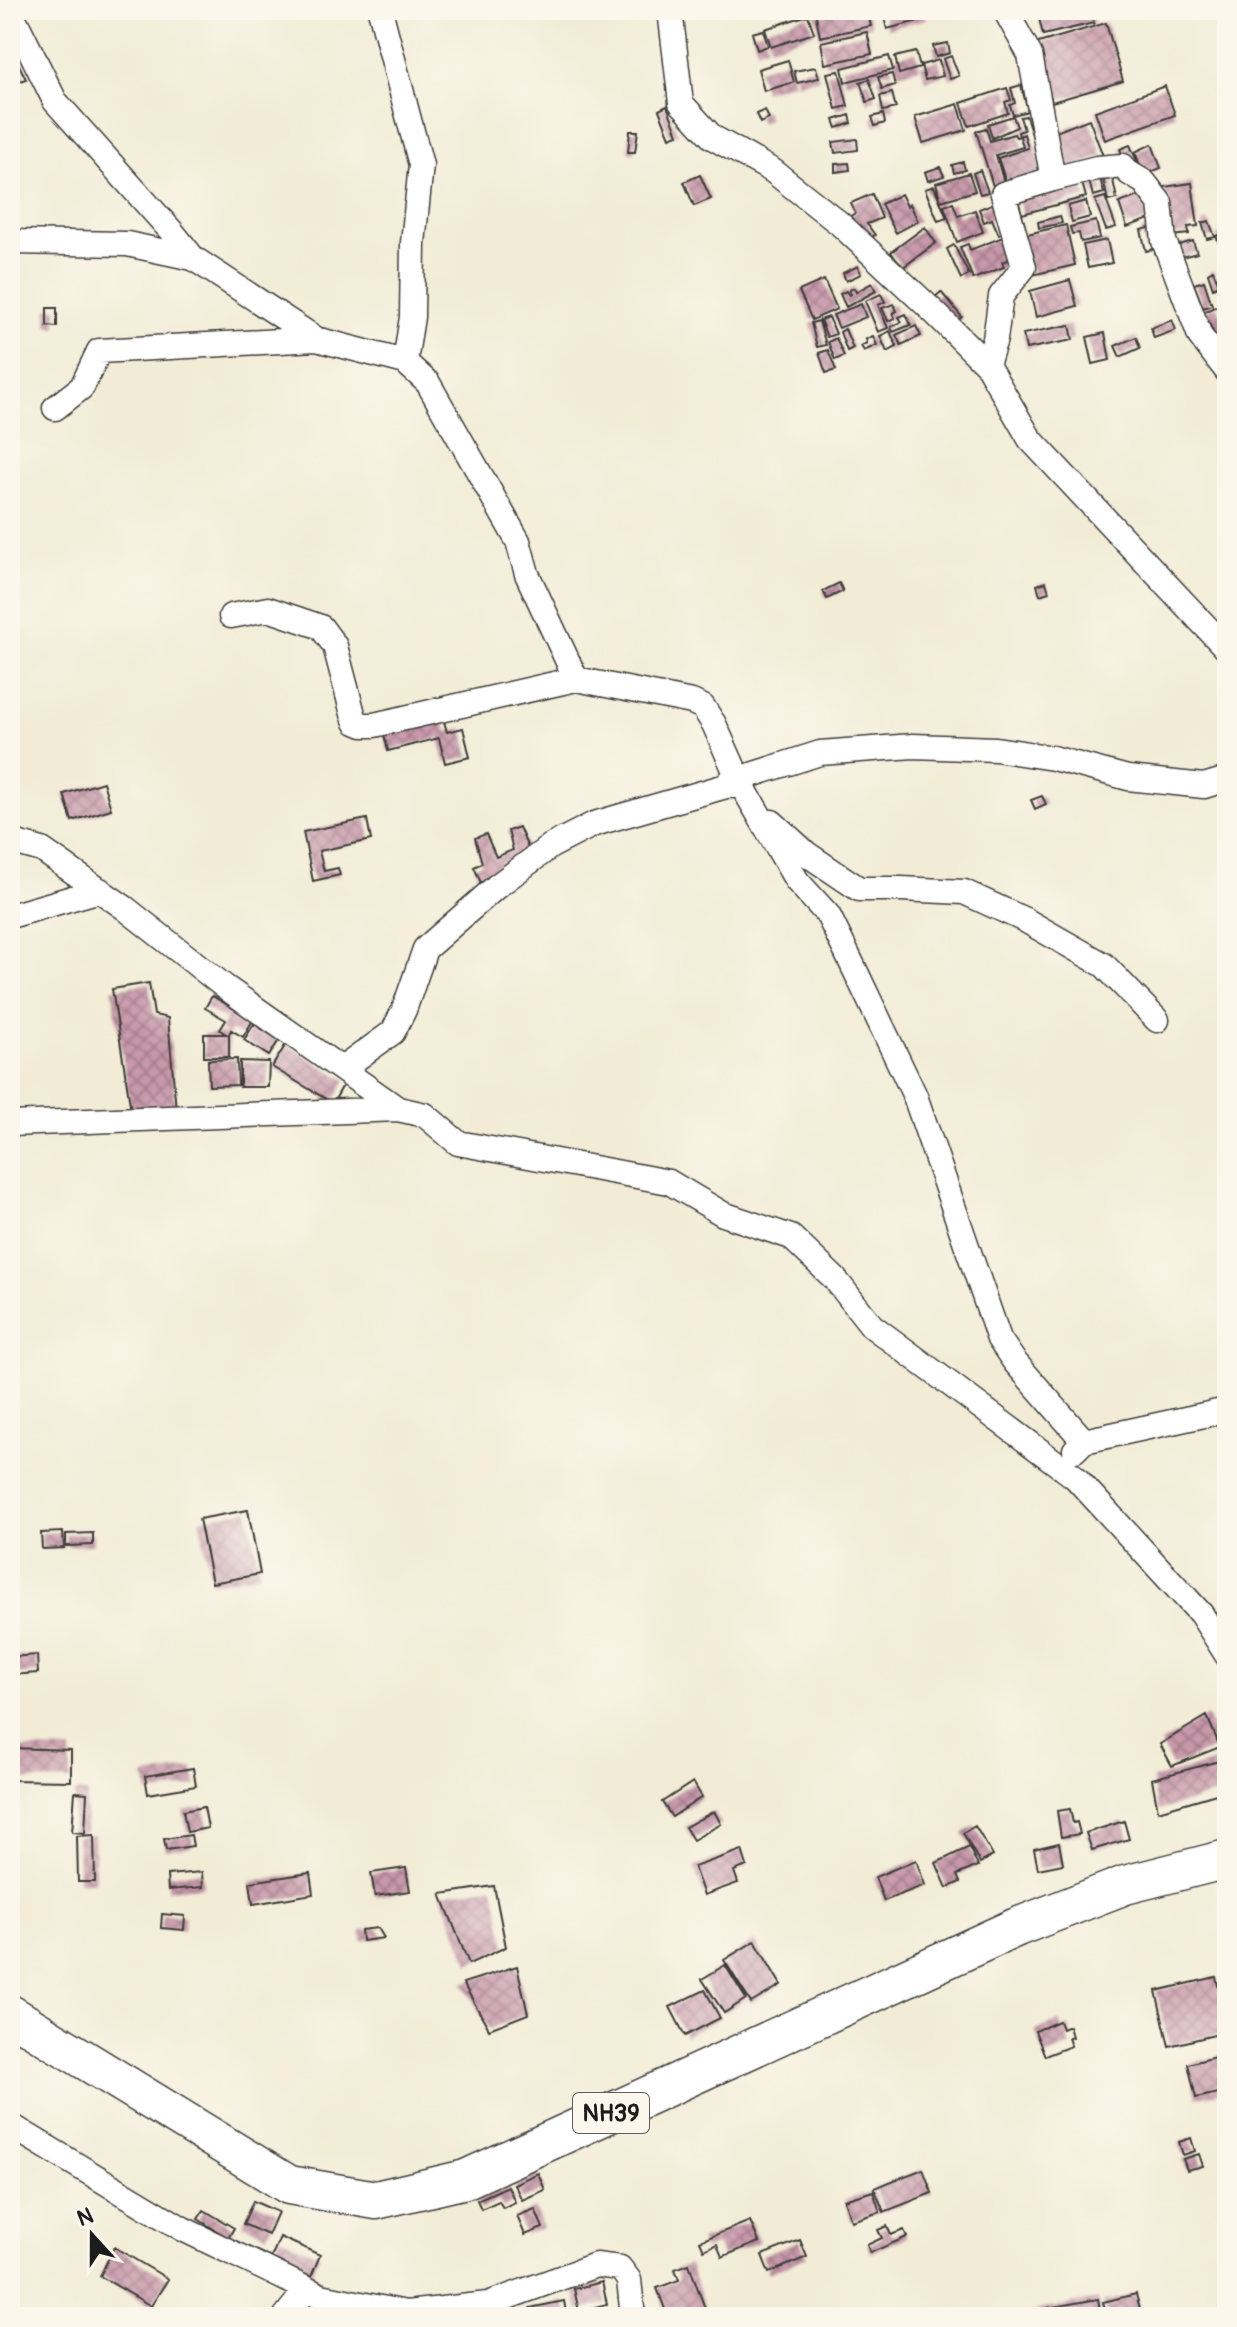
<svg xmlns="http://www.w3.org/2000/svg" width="1237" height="2327" font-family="Pangolin,sans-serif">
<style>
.building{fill:url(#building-cross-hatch)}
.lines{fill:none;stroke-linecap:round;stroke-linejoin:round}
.minor-casing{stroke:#3c3b38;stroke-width:27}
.primary-casing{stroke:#3c3b38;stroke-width:41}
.minor{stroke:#fff;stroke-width:24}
.primary{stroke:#fff;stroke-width:38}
.labels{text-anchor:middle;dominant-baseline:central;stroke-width:7;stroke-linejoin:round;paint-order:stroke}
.shield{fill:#fbf7ec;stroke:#5f5e5a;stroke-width:2}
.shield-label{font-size:24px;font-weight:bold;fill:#1c1c1c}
</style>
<defs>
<pattern id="building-cross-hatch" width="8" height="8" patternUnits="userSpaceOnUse" patternTransform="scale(2)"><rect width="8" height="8" fill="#c898ab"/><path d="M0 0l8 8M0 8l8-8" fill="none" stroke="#a27b8a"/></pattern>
</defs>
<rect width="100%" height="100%" fill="#fbf7ec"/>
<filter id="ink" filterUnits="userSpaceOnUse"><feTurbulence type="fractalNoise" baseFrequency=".0125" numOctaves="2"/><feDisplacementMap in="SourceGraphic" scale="16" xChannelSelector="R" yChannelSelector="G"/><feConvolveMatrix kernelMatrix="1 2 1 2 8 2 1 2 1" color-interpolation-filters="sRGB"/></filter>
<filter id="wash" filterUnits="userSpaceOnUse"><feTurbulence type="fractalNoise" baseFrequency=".006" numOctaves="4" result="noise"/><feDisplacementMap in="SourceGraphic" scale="32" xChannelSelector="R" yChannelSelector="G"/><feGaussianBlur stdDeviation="1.8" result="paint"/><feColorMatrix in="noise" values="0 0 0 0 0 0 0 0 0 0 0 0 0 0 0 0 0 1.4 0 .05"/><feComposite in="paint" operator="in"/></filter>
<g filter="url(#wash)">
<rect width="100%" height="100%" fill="#f2ecd6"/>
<g id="blocks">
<path class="building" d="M815,10H823L824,15L845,10H867L871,26L820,37Z
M882,10H924L926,19L887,29Z
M1037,10H1091L1094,23L1043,35Z
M808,15L814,33L771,47L765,29Z
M1106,23L1123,81L1052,102L1035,44Z
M763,30L768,46L757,50L752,33Z
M867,32L872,54L825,64L821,42Z
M948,43L950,53L936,57L933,46Z
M916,52L920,68L899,74L895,57Z
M13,53L26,79L10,85V54Z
M889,56L893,70L845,82L842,68Z
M951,56L959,76L950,79L943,59Z
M788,60L794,82L764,91L758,69Z
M939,60L943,76L925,80L921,65Z
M816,67L819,78L797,83L794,71Z
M839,71L848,106L836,109L827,73Z
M892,74L895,85L882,89L878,77Z
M869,79L876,99L867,102L860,82Z
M1021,85L1028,111L1013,115L1010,105L1015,103L1011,88Z
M1165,86L1175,115L1105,140L1095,111Z
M1007,88L1011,100L1005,102L1008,113L969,126L961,103Z
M892,93L896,108L883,111L880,96Z
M958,104L966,130L923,143L915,117Z
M667,106L678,134L670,137L659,110Z
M765,110L769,119L760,123L756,114Z
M883,114L885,123L875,126L872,117Z
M850,115L852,123L837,128L834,120Z
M1013,116L1017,127L992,138L988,124Z
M1026,116L1045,176L1008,188L998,158L1028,148L1024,134L1019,136L1018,132L1024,130L1020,117Z
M1089,119L1103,156L1060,172L1053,133Z
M986,128L990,141L1014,134L1016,137L1020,136L1023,147L996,155L1004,183L993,186L976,131Z
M630,131H638L635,152H628Z
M857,139L858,150L835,153L833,142Z
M1152,144L1161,168L1144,175L1135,152Z
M1130,145L1138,163L1128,168L1120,149Z
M963,162L965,170L954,173L952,165Z
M849,163L850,170L835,172V164Z
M940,167L944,176L928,181L925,172Z
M980,170L988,192L980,194L973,173Z
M1111,171L1117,199L1108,201L1102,173Z
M969,173L975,191L941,201L936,183Z
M1099,174L1104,193L1093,196L1088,177Z
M700,175L711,199L694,206L684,182Z
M1080,176L1086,197L1022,214L1016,193Z
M1192,183L1198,226L1188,227L1189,234L1171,236L1164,187Z
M934,186L947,218L938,221L925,189Z
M872,194L882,218L867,224L875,235L867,241L848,218L855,213L851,203Z
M901,194L907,206L910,204L918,221L896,233L881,204Z
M1145,194L1153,218L1127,227L1119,203Z
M1105,197L1116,227L1106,230L1095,200Z
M1086,201L1090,217L1072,222L1068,206Z
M997,202L1009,230L999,235L992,219L984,222L979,209Z
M953,203L958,216L975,210L983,232L957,242L944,206Z
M1060,216L1062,223L1039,228L1038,222Z
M1096,221L1100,238L1081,242L1079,233L1072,234L1070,227Z
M1209,221L1215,237L1207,239L1202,223Z
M1066,225L1075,265L1032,275L1023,235Z
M925,227L936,243L902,268L891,252Z
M1154,227L1159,248L1146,251L1141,230Z
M1227,232V252L1223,253L1216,236Z
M1003,237L1011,258L1002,262L1004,267L973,279L960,247L968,244L970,250Z
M1107,240L1112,263L1088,268L1083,245Z
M1193,241L1197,253L1182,257L1179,245Z
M954,245L969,275L961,279L947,249Z
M858,266L861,274L846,281L843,273Z
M1213,270L1219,285L1213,288L1208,273Z
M824,280L837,309L812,320L799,291Z
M1070,280L1077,306L1036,317L1030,291Z
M1204,281L1212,305L1203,308L1194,284Z
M872,283L876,291L846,307L840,294L846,291L849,295L851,294L849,290L854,288L856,292Z
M941,292L962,317L953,324L933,299Z
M881,294L885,302L878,305L888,328L878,332L865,301Z
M861,304L866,317L839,328L833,315Z
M894,304L897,311L893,313L895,318L888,321L882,308Z
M1217,306L1227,327V353L1225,355L1203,312Z
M47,308H57V327L47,326Z
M906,314L911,325L893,332L891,327L902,322L899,317Z
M829,317L836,334L827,337L820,320Z
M1172,320L1176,330L1154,338L1151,328Z
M819,321L826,345L817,347L811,323Z
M1070,325L1073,340L1026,349L1023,334Z
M916,326L921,336L901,345L896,335Z
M845,329L853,348L847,351L840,332Z
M890,331L897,347L887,352L880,336Z
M1105,333L1110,360L1093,364L1087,337Z
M873,336L877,345L864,351L861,346L867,343L866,339Z
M1136,337L1140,348L1120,357L1115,346Z
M836,338L844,356L835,360L828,342Z
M828,350L836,370L826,373L819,353Z
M1046,582L1049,592L1040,595L1037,585Z
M839,583L843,591L827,599L823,591Z
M441,711L447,732L463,728L470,757L445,763L439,738L388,751L382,726Z
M103,782L111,809L72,821L64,794Z
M1042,796L1046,804L1035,809L1031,800Z
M367,819L371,840L319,851L324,871L338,868L340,875L313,881L303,832Z
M519,827L532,857L481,883L474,867L482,863L475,838L486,834L496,857L513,850L508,831Z
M149,983L154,1015L168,1018L176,1110L132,1117L112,989Z
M212,996L253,1020L243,1037L231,1030L229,1034V1057H204V1034H226L220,1030L226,1020L205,1008Z
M254,1024L279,1040L269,1056L244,1040Z
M286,1044L346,1080L333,1103L272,1067Z
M237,1059L238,1085L209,1086L208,1060Z
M240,1061L269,1062L268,1087H240Z
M248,1510L260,1574L212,1583L199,1519Z
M63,1532L64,1548L42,1549L41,1533Z
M93,1533V1545L66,1546V1534Z
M37,1655L38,1673L10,1675V1657Z
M1207,1716L1220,1747L1172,1766L1160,1744Z
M10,1748L71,1750V1781L10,1780Z
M1219,1761L1223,1792L1158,1811L1152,1779Z
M193,1768L196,1786L148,1794L145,1776Z
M693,1782L702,1797L672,1817L662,1802Z
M75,1792L87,1793L85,1833L72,1832Z
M204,1807L208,1828L187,1832L183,1811Z
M1070,1809L1073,1823L1077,1822L1080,1834L1061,1837L1057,1811Z
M714,1811L721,1824L693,1840L685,1827Z
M1124,1821L1129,1839L1092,1850L1086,1833Z
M975,1826L993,1856L980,1863L963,1833Z
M94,1835L95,1882H78L77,1836Z
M191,1835L193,1846L166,1850L164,1839Z
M1059,1843L1063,1864L1038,1869L1034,1849Z
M969,1847L978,1866L957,1875L960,1882L947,1888L936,1863Z
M742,1850L747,1866L734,1871L738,1883L704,1895L694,1867Z
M916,1860L925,1885L884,1901L875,1877Z
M406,1868L410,1891L375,1896L371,1873Z
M202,1872L203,1887L168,1890L167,1875Z
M310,1873L313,1894L253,1904L250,1882Z
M494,1886L506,1947L469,1964L441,1894Z
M162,1914L185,1916L184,1930L161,1928Z
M378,1928L384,1938L362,1941L361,1930Z
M755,1941L781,1985L751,2003L724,1960Z
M725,1965L746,1999L724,2013L702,1979Z
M517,1966L528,2014L489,2029L463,1983Z
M1216,1977L1227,2023V2032L1169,2046L1156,1991Z
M705,1990L720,2018L685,2036L670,2007Z
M1059,2021L1062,2029L1069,2026L1072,2037L1068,2038L1071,2046L1045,2056L1035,2031Z
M1227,2054V2091L1196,2098L1188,2064Z
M1191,2138L1195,2151L1183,2155L1179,2142Z
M1199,2154L1203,2166L1187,2170L1183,2159Z
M923,2169L932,2193L884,2212L874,2188Z
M538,2173L545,2190L522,2200L514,2184Z
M508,2186L515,2202L503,2208L499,2201L481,2209L477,2200Z
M873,2191L880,2212L851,2221L844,2200Z
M253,2201L278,2212L268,2235L243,2224Z
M535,2209L543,2228L525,2235L517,2216Z
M204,2210L234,2228L228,2238L198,2219Z
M750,2221L759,2242L722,2257L717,2244L704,2250L700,2241Z
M887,2226L891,2235L904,2230L907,2237L870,2253L867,2245L882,2238L878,2230Z
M280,2237L320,2255L311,2277L270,2260Z
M800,2240L807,2257L769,2273L762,2255Z
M114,2247L168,2279L151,2306L100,2276Z
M689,2264L708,2317H668L657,2288L679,2280L675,2269Z
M602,2282L607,2304L579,2311L574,2289Z
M1136,2294L1140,2309L1107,2317L1103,2302Z
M1098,2299L1101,2317H1037L1036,2310Z
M564,2301L567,2317H531L530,2308Z"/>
</g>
</g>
<g filter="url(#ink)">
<use href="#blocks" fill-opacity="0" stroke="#3c3b38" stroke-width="2"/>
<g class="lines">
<defs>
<path id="minor" d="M10,10L55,101L173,233L193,258
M380,10L421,165L413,243L412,317L405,362
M670,10L681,103L712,137L773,171L839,223L935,313L987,365L1030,439L1227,649
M1053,179L1097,168L1123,166L1129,173L1144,182L1160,203L1164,241L1200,336L1227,371
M10,242L127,244L193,258L316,339L405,362L428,383L518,541L527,574L576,679
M987,365L995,339L1001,296L1024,267L1003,194L1053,179L1030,55L1005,10
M55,408L82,387L99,351L316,339
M231,616L268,609L321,627L335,646L353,714L356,722L363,725H374L576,679L692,702L703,707L714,724L740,782L797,881L828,915L854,968L915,1096L999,1339L1014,1361L1084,1441
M733,786L729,782L820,753L913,746L996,749L1053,758L1128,778L1204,786L1227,779
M772,822L807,854L859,889H901L964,892L1025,920L1104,965L1157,1020
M10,841L42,850L125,908L225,987L398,1109L425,1115L458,1143L669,1182L723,1214L791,1237L835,1279L872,1326L1075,1477L1201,1614L1227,1655
M10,916L100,890
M342,1069L393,1032L404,1010L425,949L497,886L551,846L594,824L740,782
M10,1124L398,1109
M1075,1450L1084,1441L1227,1410
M10,2125L183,2229L321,2296L406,2313L488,2304L596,2265L620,2268L629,2280L633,2317
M285,2317L307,2289"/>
<path id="primary" d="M10,2014L289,2185L376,2200L466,2179L1017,1927L1125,1885L1227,1859"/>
</defs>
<use href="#minor" class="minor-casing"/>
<use href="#primary" class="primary-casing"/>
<use href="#minor" class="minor"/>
<use href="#primary" class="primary"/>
</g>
</g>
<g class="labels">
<rect class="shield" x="573" y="2093" width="76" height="40" rx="6"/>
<g class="shield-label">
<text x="611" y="2113">NH39</text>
</g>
</g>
<rect width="1237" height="2327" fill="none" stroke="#fbf7ec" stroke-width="40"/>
<g transform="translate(92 2235) rotate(339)" stroke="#fbf7ec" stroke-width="6" paint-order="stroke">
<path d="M0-6L14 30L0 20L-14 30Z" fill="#1c1c1c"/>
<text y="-12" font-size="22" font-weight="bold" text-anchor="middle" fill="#1c1c1c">N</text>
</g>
</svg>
